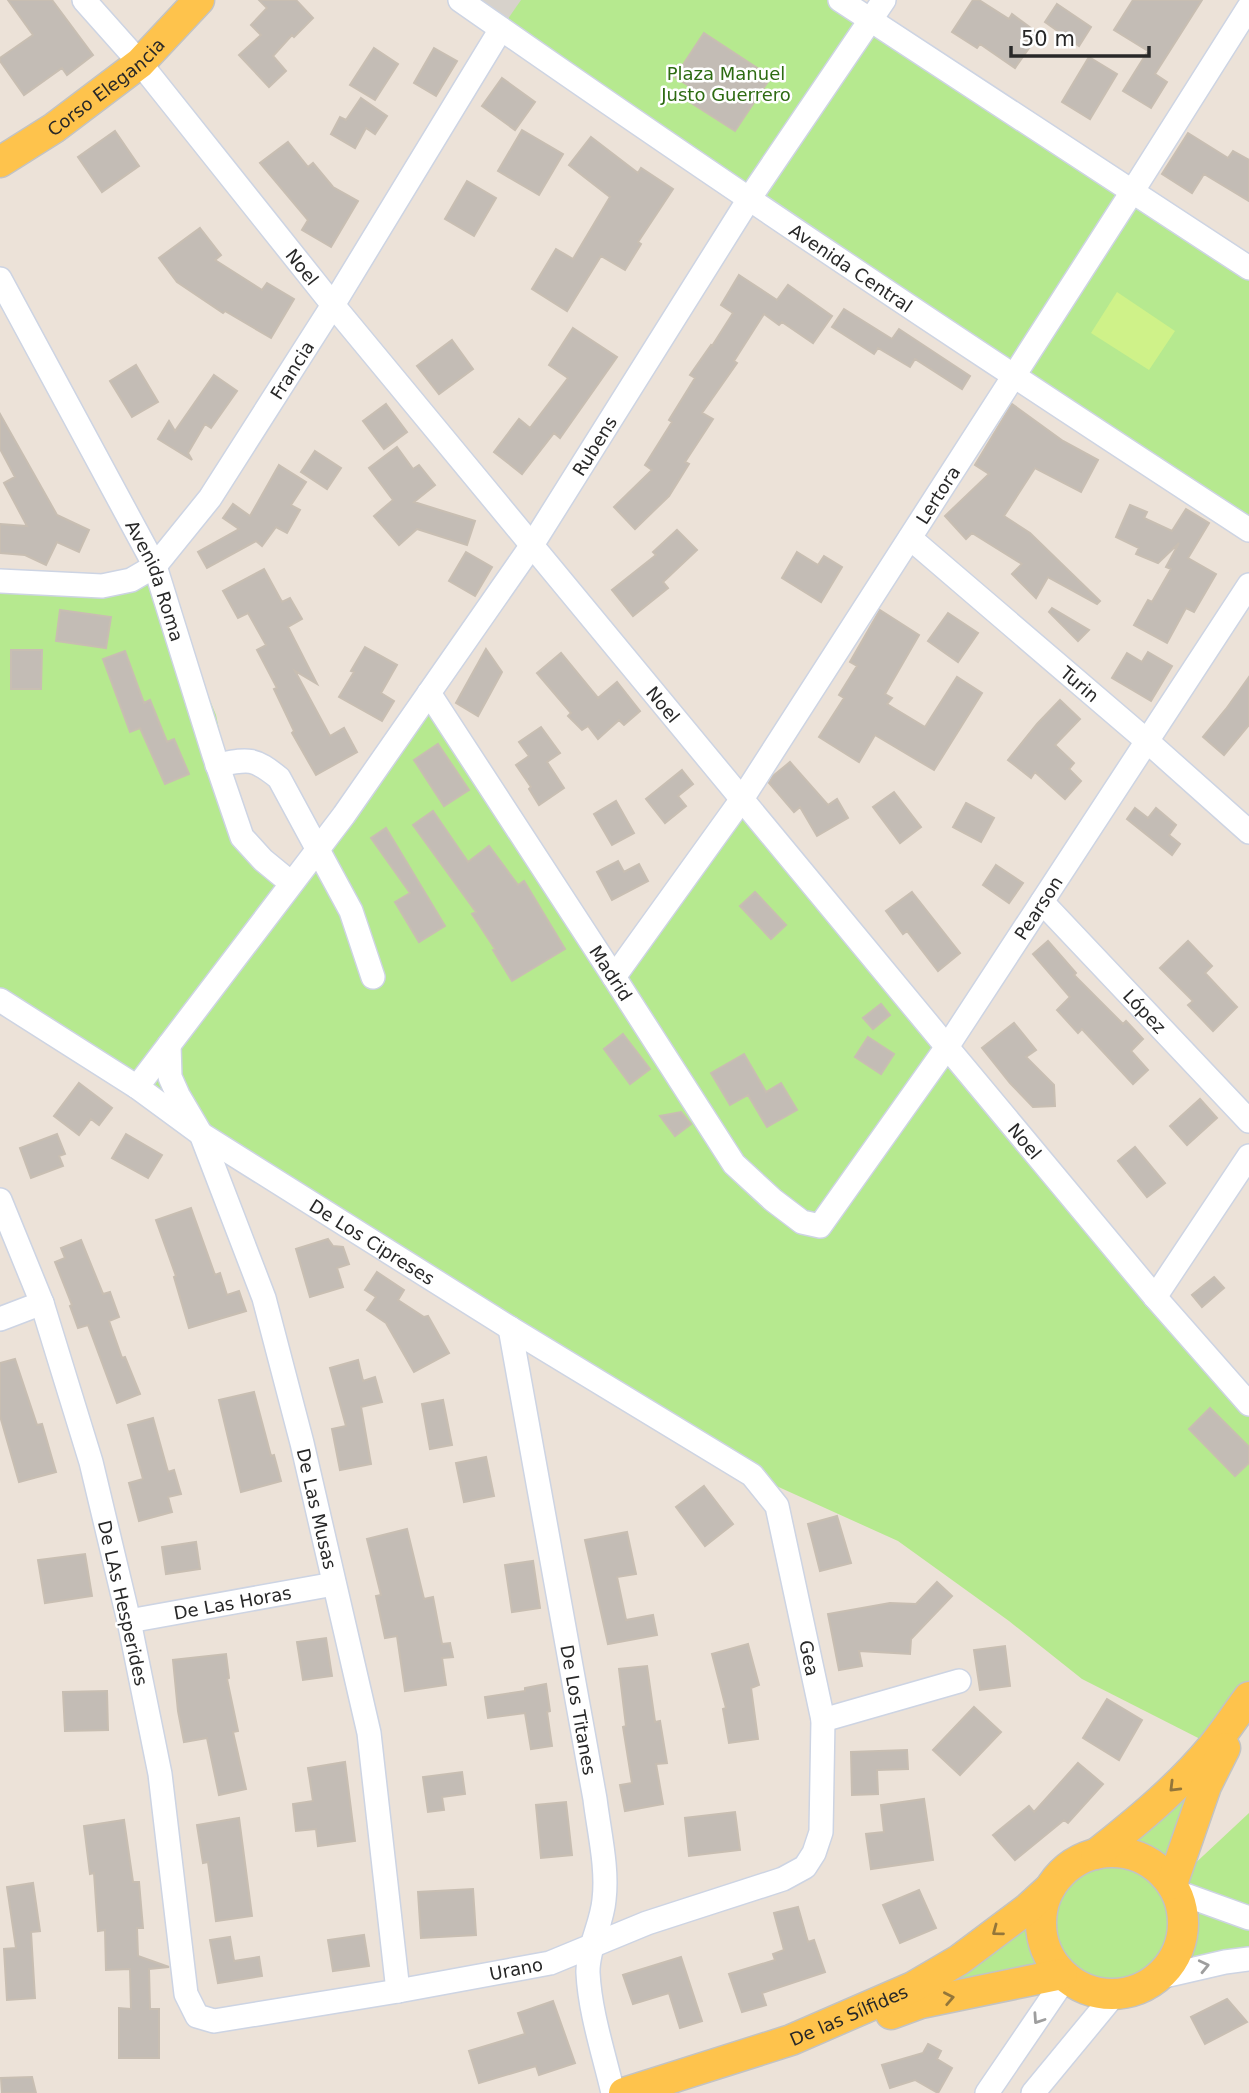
<svg xmlns="http://www.w3.org/2000/svg" width="1249" height="2093" font-family="'DejaVu Sans',sans-serif">
<style>
.green{fill:#b6e98f}
.pitch{fill:#cff289}
.plaza{fill:#d7d2cb}
.building{fill:#c3bcb5;stroke:#c8beb2;stroke-width:2}
.lines{fill:none;stroke-linecap:round;stroke-linejoin:round}
.minor-casing{stroke:#cdd4e3;stroke-width:26}
.major-casing{stroke:#c3c3c3;stroke-width:33}
.minor{stroke:#fff;stroke-width:23}
.major{stroke:#fec34c;stroke-width:30}
.oneway{stroke:#93763a}
.oneway2{stroke:#9e9e9e}
.labels{text-anchor:middle;dominant-baseline:central;stroke-width:5;stroke-linejoin:round;paint-order:stroke}
.park-label{font-size:18px;fill:#2d6b12;stroke:#fff}
.street-label{font-size:18px;fill:#282828;stroke:#fff}
</style>
<rect width="100%" height="100%" fill="#ece2d8"/>
<path class="green" d="M458,0H840L1249,268V529Z
M155,566L216,715L242,837L290,883L429,693L614,976L742,799L1249,1400V1697L1174,1883L1249,1813V1959L1160,1977C1127,2006 1091,1995 1061,1969L1062,1974L867,2023L1027,1909L1042,1932C1052,1889 1058,1877 1096,1854L1212,1745L1082,1679L1009,1621L898,1541L752,1475L0,1003V581L102,586Z"/>
<path class="pitch" d="M1117,292L1175,331L1149,370L1091,333Z"/>
<path class="plaza" d="M460,0H521L501,29Z"/>
<path class="building" d="M8,0H52L93,55L67,75L62,68L24,95L0,61V58L33,35Z
M259,0H296L313,18L294,37L292,35L273,56L286,71L269,87L239,55L261,35L251,25L267,8Z
M973,0H979L1009,19L1012,14L1039,34L1015,68L980,44L977,48L952,32Z
M1133,0H1202L1155,74L1167,82L1151,108L1123,91L1148,51L1114,30Z
M1057,4L1091,27L1079,46L1045,22Z
M704,33L771,77L735,131L685,99L692,88L675,77Z
M374,48L398,64L375,100L350,85Z
M434,48L457,61L436,96L414,83Z
M1089,57L1117,74L1090,119L1062,102Z
M502,78L535,102L515,130L482,106Z
M361,98L387,116L375,134L366,128L355,148L331,134L340,117L346,120Z
M522,130L563,154L539,195L498,171Z
M115,131L139,166L102,192L78,157Z
M1188,133L1228,158L1233,151L1249,160V201L1204,174L1192,193L1162,174Z
M591,137L638,173L641,168L673,189L638,242L641,244L625,270L601,256L567,311L532,289L556,249L573,259L610,197L569,165Z
M288,142L308,167L313,163L333,187L358,201L331,247L302,230L308,220L260,163Z
M467,181L496,198L474,236L445,219Z
M200,228L221,255L215,260L262,290L267,283L294,299L271,338L225,311L223,313L177,282L159,258Z
M739,275L777,300L788,285L832,316L813,343L782,322L779,325L764,314L734,361L737,363L702,413L713,419L685,462L689,464L669,496L635,529L614,507L652,470L645,465L672,422L669,420L695,378L690,375L711,345L712,346L733,313L721,305Z
M844,309L892,339L899,329L970,376L962,389L915,359L910,367L878,348L874,354L832,327Z
M573,328L617,357L560,438L554,433L522,474L494,452L519,419L530,428L568,378L549,365Z
M452,340L473,369L439,394L417,366Z
M136,365L158,402L132,417L110,381Z
M214,375L237,391L211,428L205,424L188,453L192,460L158,439L169,421L175,431Z
M386,404L407,432L384,449L363,421Z
M1012,404L1063,441L1098,460L1081,492L1035,468L1004,516L1030,533L1100,601L1097,604L1048,577L1036,598L1012,574L1022,564L972,533L966,539L945,516L989,474L975,465Z
M0,414L57,515L89,530L79,552L57,542L46,565L25,555L0,553V524L27,526L4,483L15,477L0,449Z
M397,447L413,469L419,465L435,485L414,502L475,521L467,545L417,529L399,545L374,516L393,500L369,468Z
M315,451L341,468L327,489L301,472Z
M279,465L306,482L291,505L300,510L287,533L276,527L262,546L256,541L207,568L198,552L239,529L223,518L233,504L250,516Z
M1130,505L1147,512L1144,518L1172,531L1186,509L1209,523L1188,558L1216,574L1194,612L1186,608L1167,643L1134,625L1148,600L1152,602L1171,569L1166,567L1179,543L1158,563L1136,554L1139,548L1116,537Z
M677,530L697,550L663,582L668,588L633,616L612,590L656,555L653,552Z
M466,552L492,567L475,596L449,581Z
M797,552L818,565L824,556L842,567L821,602L782,578Z
M264,569L282,602L290,598L302,619L288,627L317,684L295,671L330,736L344,728L357,752L316,775L292,733L294,731L274,689L277,688L257,650L266,645L248,613L238,618L223,591Z
M1052,608L1089,630L1078,641L1049,612Z
M60,610L111,617L106,648L56,641Z
M880,610L919,635L885,694L892,698L887,704L925,727L957,677L982,693L934,770L875,735L859,762L819,737L844,698L839,695L857,666L850,662Z
M948,613L978,633L958,662L928,641Z
M365,647L397,665L381,693L394,701L382,721L339,697L354,672L351,671Z
M486,649L502,672L478,716L456,703Z
M11,650H42L41,689H11Z
M125,651L144,703L150,700L167,742L174,739L189,774L165,784L140,728L130,732L103,659Z
M1148,652L1172,666L1151,701L1112,678L1127,653L1142,662Z
M561,653L598,698L617,682L640,711L624,725L619,720L598,739L588,726L582,730L568,716L571,713L537,673Z
M1249,677V725L1224,755L1203,737L1226,709Z
M1060,700L1080,719L1055,745L1074,763L1069,769L1081,781L1065,799L1035,772L1031,778L1008,760L1037,724Z
M541,727L560,753L547,762L564,788L539,805L529,789L531,787L516,765L529,756L519,742Z
M438,744L469,790L444,806L414,760Z
M790,762L828,805L837,799L848,818L817,836L800,807L794,812L769,783L773,776Z
M682,770L693,784L678,796L686,806L665,823L646,799Z
M894,792L921,827L900,843L873,807Z
M616,801L634,833L612,845L594,814Z
M966,803L994,818L981,842L953,827Z
M1135,808L1148,818L1156,808L1176,825L1169,835L1180,844L1172,855L1127,819Z
M433,811L468,862L489,846L518,885L524,881L565,949L512,981L493,950L495,949L472,914L476,912L413,825Z
M386,828L445,926L419,942L395,902L410,893L371,838Z
M618,861L624,872L639,864L648,881L612,900L597,872Z
M996,865L1023,883L1009,903L983,885Z
M755,892L786,925L771,939L740,906Z
M912,892L960,953L938,971L907,931L903,934L886,911Z
M1048,941L1076,973L1074,975L1123,1024L1126,1021L1143,1039L1131,1051L1148,1070L1133,1084L1082,1029L1078,1033L1057,1010L1070,997L1033,954Z
M1188,941L1212,966L1205,973L1237,1007L1213,1031L1188,1005L1193,1001L1160,968Z
M881,1004L890,1015L873,1029L863,1018Z
M1014,1023L1036,1050L1026,1057L1054,1085L1055,1106L1033,1107L1010,1083L982,1048Z
M623,1034L650,1069L630,1084L604,1049Z
M868,1037L894,1054L881,1074L855,1057Z
M744,1054L766,1092L781,1083L797,1110L767,1127L748,1095L730,1105L711,1073Z
M79,1083L112,1108L99,1125L91,1119L79,1135L54,1116Z
M1200,1099L1217,1118L1187,1145L1170,1126Z
M681,1112L691,1124L675,1136L660,1116Z
M57,1134L65,1154L59,1156L63,1166L31,1178L20,1148Z
M126,1134L162,1155L148,1178L112,1158Z
M1135,1147L1165,1183L1147,1197L1118,1161Z
M191,1208L215,1275L220,1273L227,1295L239,1291L246,1311L189,1328L174,1277L176,1276L156,1220Z
M328,1239L333,1246L343,1247L349,1264L337,1268L343,1287L310,1297L296,1249Z
M81,1240L103,1294L110,1292L119,1317L109,1321L122,1358L125,1357L140,1394L117,1403L88,1325L78,1328L70,1306L72,1305L55,1262L65,1258L61,1248Z
M377,1272L404,1290L398,1300L424,1317L428,1316L449,1353L414,1372L386,1323L367,1310L376,1297L365,1290Z
M1214,1277L1224,1288L1202,1307L1192,1295Z
M15,1359L37,1425L42,1424L56,1472L19,1482L0,1416V1363Z
M358,1360L363,1381L375,1377L382,1402L361,1407L371,1464L340,1470L332,1429L346,1426L330,1368Z
M254,1392L271,1456L274,1455L281,1481L241,1492L219,1400Z
M443,1400L452,1445L430,1449L422,1404Z
M1210,1408L1249,1447V1463L1235,1476L1189,1429Z
M153,1418L168,1472L174,1470L181,1494L168,1497L172,1512L139,1521L129,1483L143,1479L128,1425Z
M486,1457L494,1496L464,1502L456,1463Z
M704,1486L733,1524L705,1546L676,1507Z
M837,1516L851,1563L820,1571L808,1524Z
M407,1529L424,1599L433,1597L442,1644L450,1643L453,1657L442,1658L446,1685L405,1691L397,1636L385,1638L376,1596L381,1595L367,1539Z
M627,1532L636,1574L617,1577L626,1620L653,1615L657,1635L608,1644L585,1540Z
M196,1542L200,1569L166,1574L162,1547Z
M85,1554L92,1596L45,1603L38,1560Z
M533,1561L540,1608L512,1612L505,1565Z
M937,1582L952,1596L911,1639L910,1654L859,1651L862,1666L839,1670L828,1614L890,1603L916,1604Z
M326,1638L332,1676L303,1680L297,1642Z
M748,1644L759,1685L751,1688L758,1739L729,1743L723,1709L726,1708L712,1654Z
M1005,1646L1010,1686L980,1690L974,1650Z
M226,1654L229,1678L227,1679L238,1731L233,1732L246,1789L219,1795L207,1738L184,1742L178,1711L173,1660Z
M647,1666L655,1722L660,1721L667,1763L656,1764L663,1804L625,1811L620,1785L632,1783L623,1727L626,1726L619,1669Z
M546,1684L550,1711L547,1712L552,1746L531,1749L525,1713L488,1718L485,1697L525,1691V1688Z
M107,1691L108,1730L65,1731L63,1692Z
M1107,1699L1142,1720L1119,1760L1083,1738Z
M974,1707L1001,1732L960,1775L933,1750Z
M907,1750L908,1769L877,1770L878,1794L852,1795L851,1752Z
M345,1762L355,1841L318,1846L316,1829L296,1831L293,1804L313,1801L308,1768Z
M1078,1763L1103,1784L1068,1823L1064,1820L1015,1860L993,1835L1029,1806L1034,1812Z
M462,1772L465,1794L442,1797L444,1810L428,1812L423,1777Z
M924,1799L933,1860L871,1869L866,1834L884,1832L881,1805Z
M566,1802L572,1855L541,1858L536,1805Z
M735,1812L740,1850L689,1856L685,1818Z
M239,1818L252,1916L216,1921L208,1862L203,1863L197,1825Z
M124,1820L133,1882H139L143,1928H137L138,1956L169,1967L149,1969L150,2009H159V2058H119V2008L131,2009L130,1969L106,1970L105,1930L98,1931L94,1873L90,1874L84,1826Z
M33,1883L40,1931L31,1932L35,1998L7,2000L4,1949L16,1948L7,1887Z
M473,1889L476,1935L421,1938L418,1892Z
M919,1890L936,1928L900,1943L883,1905Z
M798,1907L808,1942L814,1940L825,1972L762,1993L766,2005L742,2012L729,1974L775,1960L773,1954L784,1950L774,1913Z
M364,1935L369,1966L333,1971L328,1940Z
M230,1937L234,1961L259,1957L262,1976L218,1983L210,1940Z
M681,1957L702,2021L680,2028L669,1993L633,2004L623,1975Z
M1227,1999L1247,2022L1205,2044L1191,2017Z
M553,2001L575,2063L539,2075L536,2066L479,2083L469,2051L525,2034L518,2013Z
M928,2044L941,2051L937,2059L952,2068L938,2093L915,2080L890,2088L882,2065L923,2053Z
M32,2077L36,2093H2L1,2078Z"/>
<g class="lines">
<defs>
<g id="minor">
<path id="s1" d="M84,0L140,63L333,305L947,1047L1155,1297L1249,1404"/>
<path id="s2" d="M460,0C720,182 983,357 1249,530"/>
<path d="M840,0L1249,268"/>
<path id="s3" d="M0,279L155,566L214,755L242,837L263,860L291,883"/>
<path id="s4" d="M910,538L1147,741L1249,832"/>
<path id="s5" d="M0,581L102,586L131,580L155,566L210,498L333,305L501,29"/>
<path id="s6" d="M429,693L614,977L734,1164L773,1200L802,1222L820,1226L947,1047L1249,585"/>
<path d="M217,765C249,759 253,757 279,778L351,911L373,977"/>
<path id="s7" d="M1042,902L1249,1121"/>
<path id="s8" d="M614,977L742,799L1132,192L1249,7"/>
<path id="s9" d="M0,1000L137,1087L201,1134L510,1328L752,1475L777,1506L823,1720L821,1832L814,1853L805,1867L783,1879L647,1923L550,1963L398,1991L214,2021L197,2016L186,1994L160,1774L129,1621L91,1462L42,1303L0,1200"/>
<path id="s10" d="M169,1045L170,1077L178,1095L201,1134L264,1298L302,1443L369,1733L398,1991"/>
<path id="s11" d="M137,1087L344,815L532,545L749,199L884,0"/>
<path d="M1155,1297L1249,1156"/>
<path d="M0,1319L42,1303"/>
<path id="s12" d="M510,1328L595,1799C599,1832 608,1868 604,1900C602,1924 587,1949 588,1973C590,2013 604,2054 613,2093"/>
<path id="s13" d="M129,1621L334,1584"/>
<path d="M823,1720L959,1681"/>
<path d="M1177,1892L1249,1918"/>
<path d="M1160,1977L1225,1962L1249,1959"/>
<path d="M987,2093L1066,1977"/>
<path d="M1033,2093L1114,1995"/>
</g>
<g id="major">
<path id="s14" d="M0,162L54,128L140,63L199,0"/>
<circle cx="1112" cy="1923" r="71"/>
<path d="M1096,1854C1138,1821 1179,1787 1213,1746C1226,1730 1237,1713 1249,1697"/>
<path d="M1172,1884L1206,1786L1225,1748"/>
<path d="M891,2014L921,2003L1062,1974"/>
<path id="s15" d="M624,2093L791,2040L913,1987L959,1960L1027,1909L1050,1888"/>
</g>
</defs>
<use href="#minor" class="minor-casing"/>
<use href="#major" class="major-casing"/>
<use href="#minor" class="minor"/>
<use href="#major" class="major"/>
</g>
<defs><path id="oneway-chevron" d="M-2-3.5L2.5 0L-2 3.5" fill="none" stroke-width="1.6" stroke-linecap="round" stroke-linejoin="round" transform="scale(1.75)"/></defs>
<g class="oneway">
<use href="#oneway-chevron" transform="translate(1174 1787) rotate(135)"/>
<use href="#oneway-chevron" transform="translate(997 1931) rotate(143)"/>
<use href="#oneway-chevron" transform="translate(949 1998) rotate(-11)"/>
</g>
<g class="oneway2">
<use href="#oneway-chevron" transform="translate(1204 1966) rotate(-13)"/>
<use href="#oneway-chevron" transform="translate(1038 2019) rotate(124)"/>
</g>
<g class="labels">
<g class="park-label">
<text x="726" y="73">Plaza Manuel<tspan x="726" dy="21">Justo Guerrero</tspan></text>
</g>
<g class="street-label">
<text stroke="none"><textPath href="#s14" startOffset="130">Corso Elegancia</textPath></text>
<text stroke="none"><textPath href="#s1" startOffset="345">Noel</textPath></text>
<text stroke="none"><textPath href="#s2" startOffset="474">Avenida Central</textPath></text>
<text stroke="none"><textPath href="#s5" startOffset="399">Francia</textPath></text>
<text stroke="none"><textPath href="#s11" startOffset="788">Rubens</textPath></text>
<text stroke="none"><textPath href="#s8" startOffset="581">Lertora</textPath></text>
<text stroke="none"><textPath href="#s3" startOffset="340">Avenida Roma</textPath></text>
<text stroke="none"><textPath href="#s4" startOffset="224">Turin</textPath></text>
<text stroke="none"><textPath href="#s1" startOffset="912">Noel</textPath></text>
<text stroke="none"><textPath href="#s6" startOffset="1055">Pearson</textPath></text>
<text stroke="none"><textPath href="#s6" startOffset="334">Madrid</textPath></text>
<text stroke="none"><textPath href="#s7" startOffset="150">López</textPath></text>
<text stroke="none"><textPath href="#s1" startOffset="1479">Noel</textPath></text>
<text stroke="none"><textPath href="#s9" startOffset="444">De Los Cipreses</textPath></text>
<text stroke="none"><textPath href="#s10" startOffset="490">De Las Musas</textPath></text>
<text stroke="none"><textPath href="#s13" startOffset="105">De Las Horas</textPath></text>
<text transform="translate(123 1603) rotate(77)">De LAs Hesperides</text>
<text stroke="none"><textPath href="#s9" startOffset="1085">Gea</textPath></text>
<text stroke="none"><textPath href="#s12" startOffset="388">De Los Titanes</textPath></text>
<text transform="translate(516 1969) rotate(-11)">Urano</text>
<text stroke="none"><textPath href="#s15" startOffset="238">De las Sílfides</textPath></text>
</g>
</g>
<path d="M1011 46v10h138v-10" fill="none" stroke="#282828" stroke-width="3.5"/>
<text x="1021" y="46" font-size="21" fill="#282828" stroke="#ffffff" stroke-width="5" paint-order="stroke">50 m</text>
</svg>
